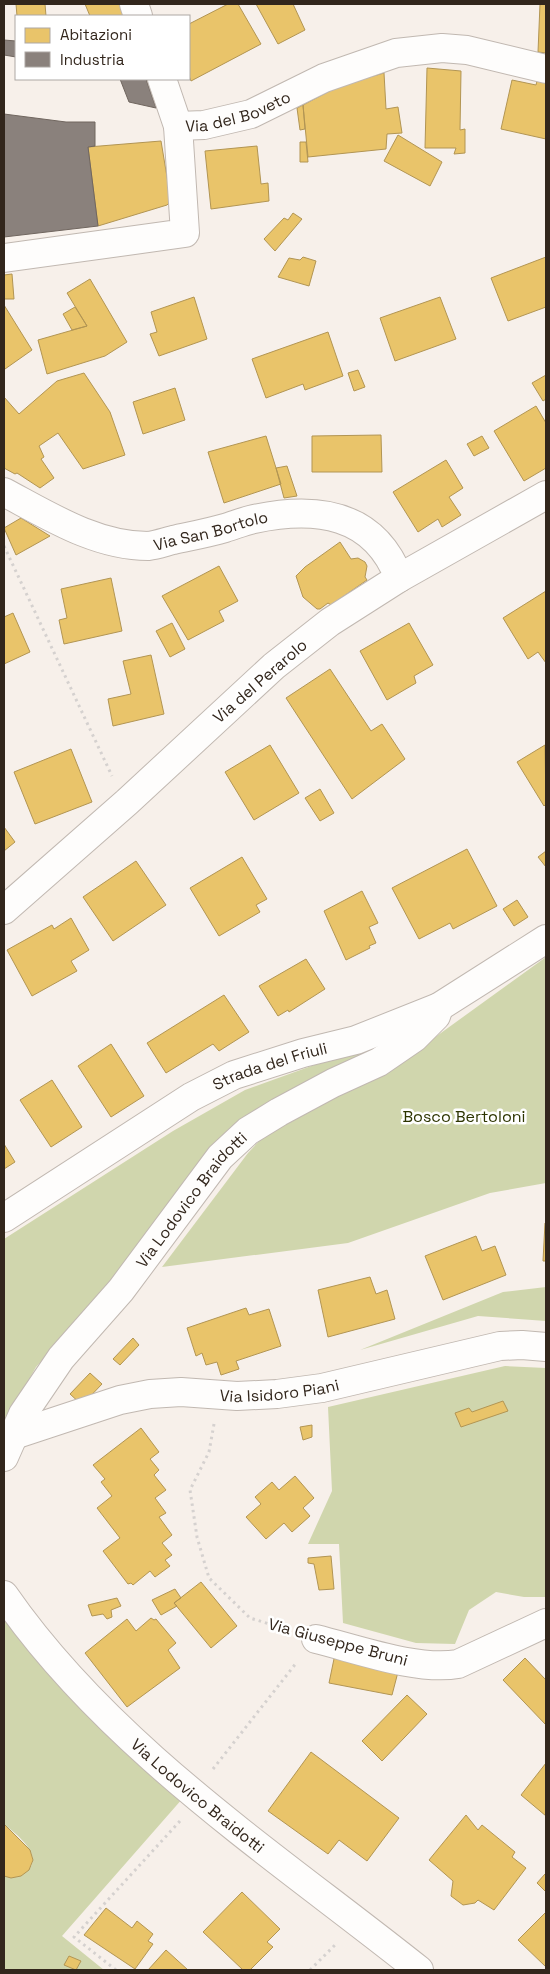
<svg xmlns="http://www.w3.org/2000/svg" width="550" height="1974" font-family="'Space Grotesk',sans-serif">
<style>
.forest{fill:#d0d6ad}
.homes{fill:#e9c46a;stroke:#b29553}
.industry{fill:#8a817c;stroke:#70665f}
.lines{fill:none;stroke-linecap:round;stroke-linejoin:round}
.minor-casing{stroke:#c1b8b1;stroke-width:30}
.tertiary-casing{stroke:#c1b8b1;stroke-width:30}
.secondary-casing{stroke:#c1b8b1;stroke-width:30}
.path{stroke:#d5d1cf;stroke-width:3;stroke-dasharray:2.5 4;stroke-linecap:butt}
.minor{stroke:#fefdfc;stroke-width:28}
.tertiary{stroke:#fefdfc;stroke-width:28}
.secondary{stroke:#fefdfc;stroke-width:28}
.labels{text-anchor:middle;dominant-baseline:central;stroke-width:5;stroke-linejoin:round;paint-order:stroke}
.street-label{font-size:16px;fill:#32261c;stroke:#fff}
.park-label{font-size:16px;fill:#2d3500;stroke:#fff}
</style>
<rect width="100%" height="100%" fill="#f7f0ea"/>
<path class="forest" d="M546,957V1183L490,1193L348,1243L162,1267L248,1153L263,1137L398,1064Z
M388,1048L310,1082L111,1284L36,1367L4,1424V1239L173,1131L245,1090L328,1060Z
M546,1287V1321L478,1316L360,1350L503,1292Z
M505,1366L546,1368V1597H524L496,1592L469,1610L455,1644L416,1643L343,1623L339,1544H308L332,1491L328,1407Z
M4,1617L15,1633L183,1798L62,1936L104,1970H4V1876C12,1878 19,1878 26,1872C46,1856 16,1834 4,1824Z"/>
<path class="homes" d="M16,4H45L46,16H17Z
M85,4H124L127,16H90Z
M228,4H238L261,44L191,81L189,76V24Z
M256,4H293L305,30L278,44Z
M540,4H546V53L538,52Z
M427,68L461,71L460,130L465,129V153L454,154L456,148H425Z
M384,73L386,109L398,107L402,133L387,134L386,149L308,157L303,105L341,85Z
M512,80L536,85L537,81L546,83V139L501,129Z
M303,105L305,129L300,130L297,108Z
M398,135L442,162L430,186L384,161Z
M161,141L171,201L167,205L98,226L88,147Z
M300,142H306L308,162H300Z
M257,146L261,184L268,183L269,201L211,209L205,151Z
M293,213L302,219L275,251L264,239L284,218L288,220Z
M303,257L316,261L309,286L278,277L289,258L300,260Z
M546,257V307L508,321L491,278Z
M12,274L14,299H4V275Z
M90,279L127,342L105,356L47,374L38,340L87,326L67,293Z
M194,297L207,339L159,356L150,334L157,332L151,312Z
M440,297L456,339L395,361L380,318Z
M4,305L32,350L5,369L4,367Z
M75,307L87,326L72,330L63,314Z
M328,332L343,376L305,390L303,384L266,398L252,359Z
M358,370L365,387L354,391L348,373Z
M84,373L110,412L125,455L83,469L58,433L39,446L44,457L41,459L54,478L40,488L17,473L15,474L4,468V397L19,414L57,381Z
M546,375V399L543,401L532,383Z
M175,388L185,420L143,434L133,402Z
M536,406L546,423V468L524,481L494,431Z
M381,435L382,472H312V436Z
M266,436L281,484L224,503L208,452Z
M482,436L489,448L474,456L467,444Z
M446,460L463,488L449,497L461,515L442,527L438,519L418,532L393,492Z
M287,466L297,496L284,498L276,468Z
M21,518L50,536L16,555L4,528Z
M340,542L351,559L358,558L365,562L367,566L365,577L367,580L331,605L328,603L320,609H317L303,597L296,576L305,567Z
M219,566L238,601L219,611L224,621L188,640L162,596Z
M111,578L122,631L64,644L59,620L67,618L61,589Z
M546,591V663L538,652L528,659L503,618Z
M13,613L30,652L4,664V617Z
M172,623L185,649L170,657L156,631Z
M409,623L433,665L414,676L416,683L387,700L360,651Z
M151,655L164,714L113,726L108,699L131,694L123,661Z
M330,669L371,731L382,724L405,759L352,799L286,698Z
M270,745L299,793L254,820L225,772Z
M545,745L546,804L544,806L517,762Z
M71,749L92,802L35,824L14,772Z
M320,789L334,813L320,821L305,798Z
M4,827L15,842L4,851Z
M467,849L497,906L453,929L450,923L419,939L392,888Z
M546,851V867L538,857Z
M242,857L267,899L256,905L260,912L219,936L190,888Z
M136,861L166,905L113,941L83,897Z
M362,891L378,923L369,927L376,943L369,946L370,948L346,960L324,911Z
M517,900L528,917L514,926L503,909Z
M71,918L89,950L71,961L77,971L32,996L7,950L52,925L54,929Z
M306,959L325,989L289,1012L288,1010L278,1016L259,986Z
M224,995L249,1032L219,1051L213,1044L166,1073L147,1043Z
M111,1044L144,1096L111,1117L78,1066Z
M52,1080L82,1127L51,1147L20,1100Z
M4,1144L15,1162L4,1169Z
M545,1223L546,1224V1261H543Z
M476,1236L482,1251L495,1246L506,1275L443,1300L425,1256Z
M370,1277L376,1294L387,1290L395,1319L328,1337L318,1290Z
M246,1308L249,1315L269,1309L281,1346L236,1361L239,1369L221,1375L217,1362L206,1365L202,1353L196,1356L187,1328Z
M133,1338L139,1345L120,1365L113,1359Z
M90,1373L102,1384L82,1405L70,1394Z
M503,1401L508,1411L461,1427L455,1413L469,1408L472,1412Z
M312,1425V1437L303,1440L300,1427Z
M141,1428L159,1452L150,1459L159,1470L154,1475L166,1490L155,1498L166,1513L159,1517L172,1535L162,1543L172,1555L165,1560L170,1566L155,1577L150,1571L133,1585L131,1583L128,1584L103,1551L120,1538L97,1508L112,1496L101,1482L105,1479L93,1465Z
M295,1476L314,1498L303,1508L310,1516L292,1532L284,1523L266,1539L246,1517L261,1504L255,1497L272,1482L279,1490Z
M331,1556L334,1589L319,1590L314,1564L308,1563V1558Z
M201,1582L237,1626L211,1648L174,1603Z
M175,1589L181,1598L174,1603L177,1606L161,1615L152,1600Z
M117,1598L121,1606L111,1610L112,1617L107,1619L103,1614L92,1616L88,1605Z
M151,1618L154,1620L156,1619L176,1643L168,1650L180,1668L127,1707L85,1653L127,1619L136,1631Z
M335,1654L398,1672L392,1695L329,1683Z
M525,1658L546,1680V1725L503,1680Z
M407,1695L427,1714L382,1761L362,1741Z
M311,1752L399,1818L367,1861L339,1840L328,1854L268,1811Z
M546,1763V1816L521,1795Z
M466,1815L478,1830L482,1825L515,1852L512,1857L526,1868L494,1910L478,1900L475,1903L463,1905L451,1896L453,1881L429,1860Z
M4,1824L30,1850L33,1860L29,1870L21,1876L11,1878L4,1876Z
M545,1874L546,1875V1892L537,1883Z
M242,1892L280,1929L267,1942L273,1947L250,1970H243L203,1932Z
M106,1908L132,1928L137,1921L153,1934L148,1941L153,1944L135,1969L84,1935Z
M546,1912V1967L518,1940Z
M166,1950L188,1970H148Z
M69,1956L81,1961L76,1970L64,1965Z"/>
<path class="industry" d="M4,40L16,41V57L4,55Z
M120,79H146L156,108L129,102Z
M4,114L66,122H95V146L88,147L98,226L4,237Z"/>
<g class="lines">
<defs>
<g id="minor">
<path d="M134,4L138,16"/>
<path d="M162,79L178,126"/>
<path id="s1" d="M4,258L185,233L178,126L204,125L251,114L324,78L396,53L442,48L467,50L546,69"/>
<path d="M399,578L546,495"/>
<path id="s2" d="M14,1435L120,1400L150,1394L181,1392L237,1396L277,1394L322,1388L500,1346L522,1345L546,1347"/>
<path id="s3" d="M4,1457L23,1414L61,1358L121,1290L220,1157L248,1131L279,1112L333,1083L379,1062L414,1038L436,1016L439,1007"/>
<path id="s4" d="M4,1595C109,1747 276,1856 419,1970"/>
<path d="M316,1639C357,1649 417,1671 458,1664L546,1623"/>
</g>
<g id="tertiary">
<path id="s5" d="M4,492C49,516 96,546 148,546C156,545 165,542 173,540C191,536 208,533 225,528C235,525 244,521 254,519C316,506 374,513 399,578L330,622L274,666L127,802L4,910"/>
</g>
<g id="secondary">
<path id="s6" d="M4,1218L191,1097L234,1075L303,1053L356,1040L439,1007L546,939"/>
</g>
</defs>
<use href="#minor" class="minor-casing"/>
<use href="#tertiary" class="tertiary-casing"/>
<use href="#secondary" class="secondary-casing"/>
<path class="path" d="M4,546L112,776
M214,1424L209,1452L190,1490L197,1537L209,1578L250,1618L289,1630
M213,1769L297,1662
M116,1970L74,1937L180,1821
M310,1970L336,1944"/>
<use href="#minor" class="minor"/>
<use href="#tertiary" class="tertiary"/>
<use href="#secondary" class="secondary"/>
</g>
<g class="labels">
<g class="street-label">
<text stroke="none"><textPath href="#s1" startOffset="352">Via del Boveto</textPath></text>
<text stroke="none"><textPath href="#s5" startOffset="220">Via San Bortolo</textPath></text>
<text transform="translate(260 681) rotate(-41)">Via del Perarolo</text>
<text stroke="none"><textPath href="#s6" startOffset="308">Strada del Friuli</textPath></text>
<text stroke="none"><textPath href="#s3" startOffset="320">Via Lodovico Braidotti</textPath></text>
<text stroke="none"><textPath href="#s2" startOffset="272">Via Isidoro Piani</textPath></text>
<text transform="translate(338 1642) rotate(15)">Via Giuseppe Bruni</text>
<text stroke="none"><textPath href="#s4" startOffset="280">Via Lodovico Braidotti</textPath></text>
</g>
<g class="park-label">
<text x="464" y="1116">Bosco Bertoloni</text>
</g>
</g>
<rect width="550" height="1974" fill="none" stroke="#32261c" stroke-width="10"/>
<rect x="15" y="15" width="175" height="65" fill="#ffffff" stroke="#ada8a4"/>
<rect x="25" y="28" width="25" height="15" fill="#e9c46a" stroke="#ada8a4"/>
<text x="60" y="40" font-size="15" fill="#32261c">Abitazioni</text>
<rect x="25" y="52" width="25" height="15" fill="#8a817c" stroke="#ada8a4"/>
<text x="60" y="65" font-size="15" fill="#32261c">Industria</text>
</svg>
